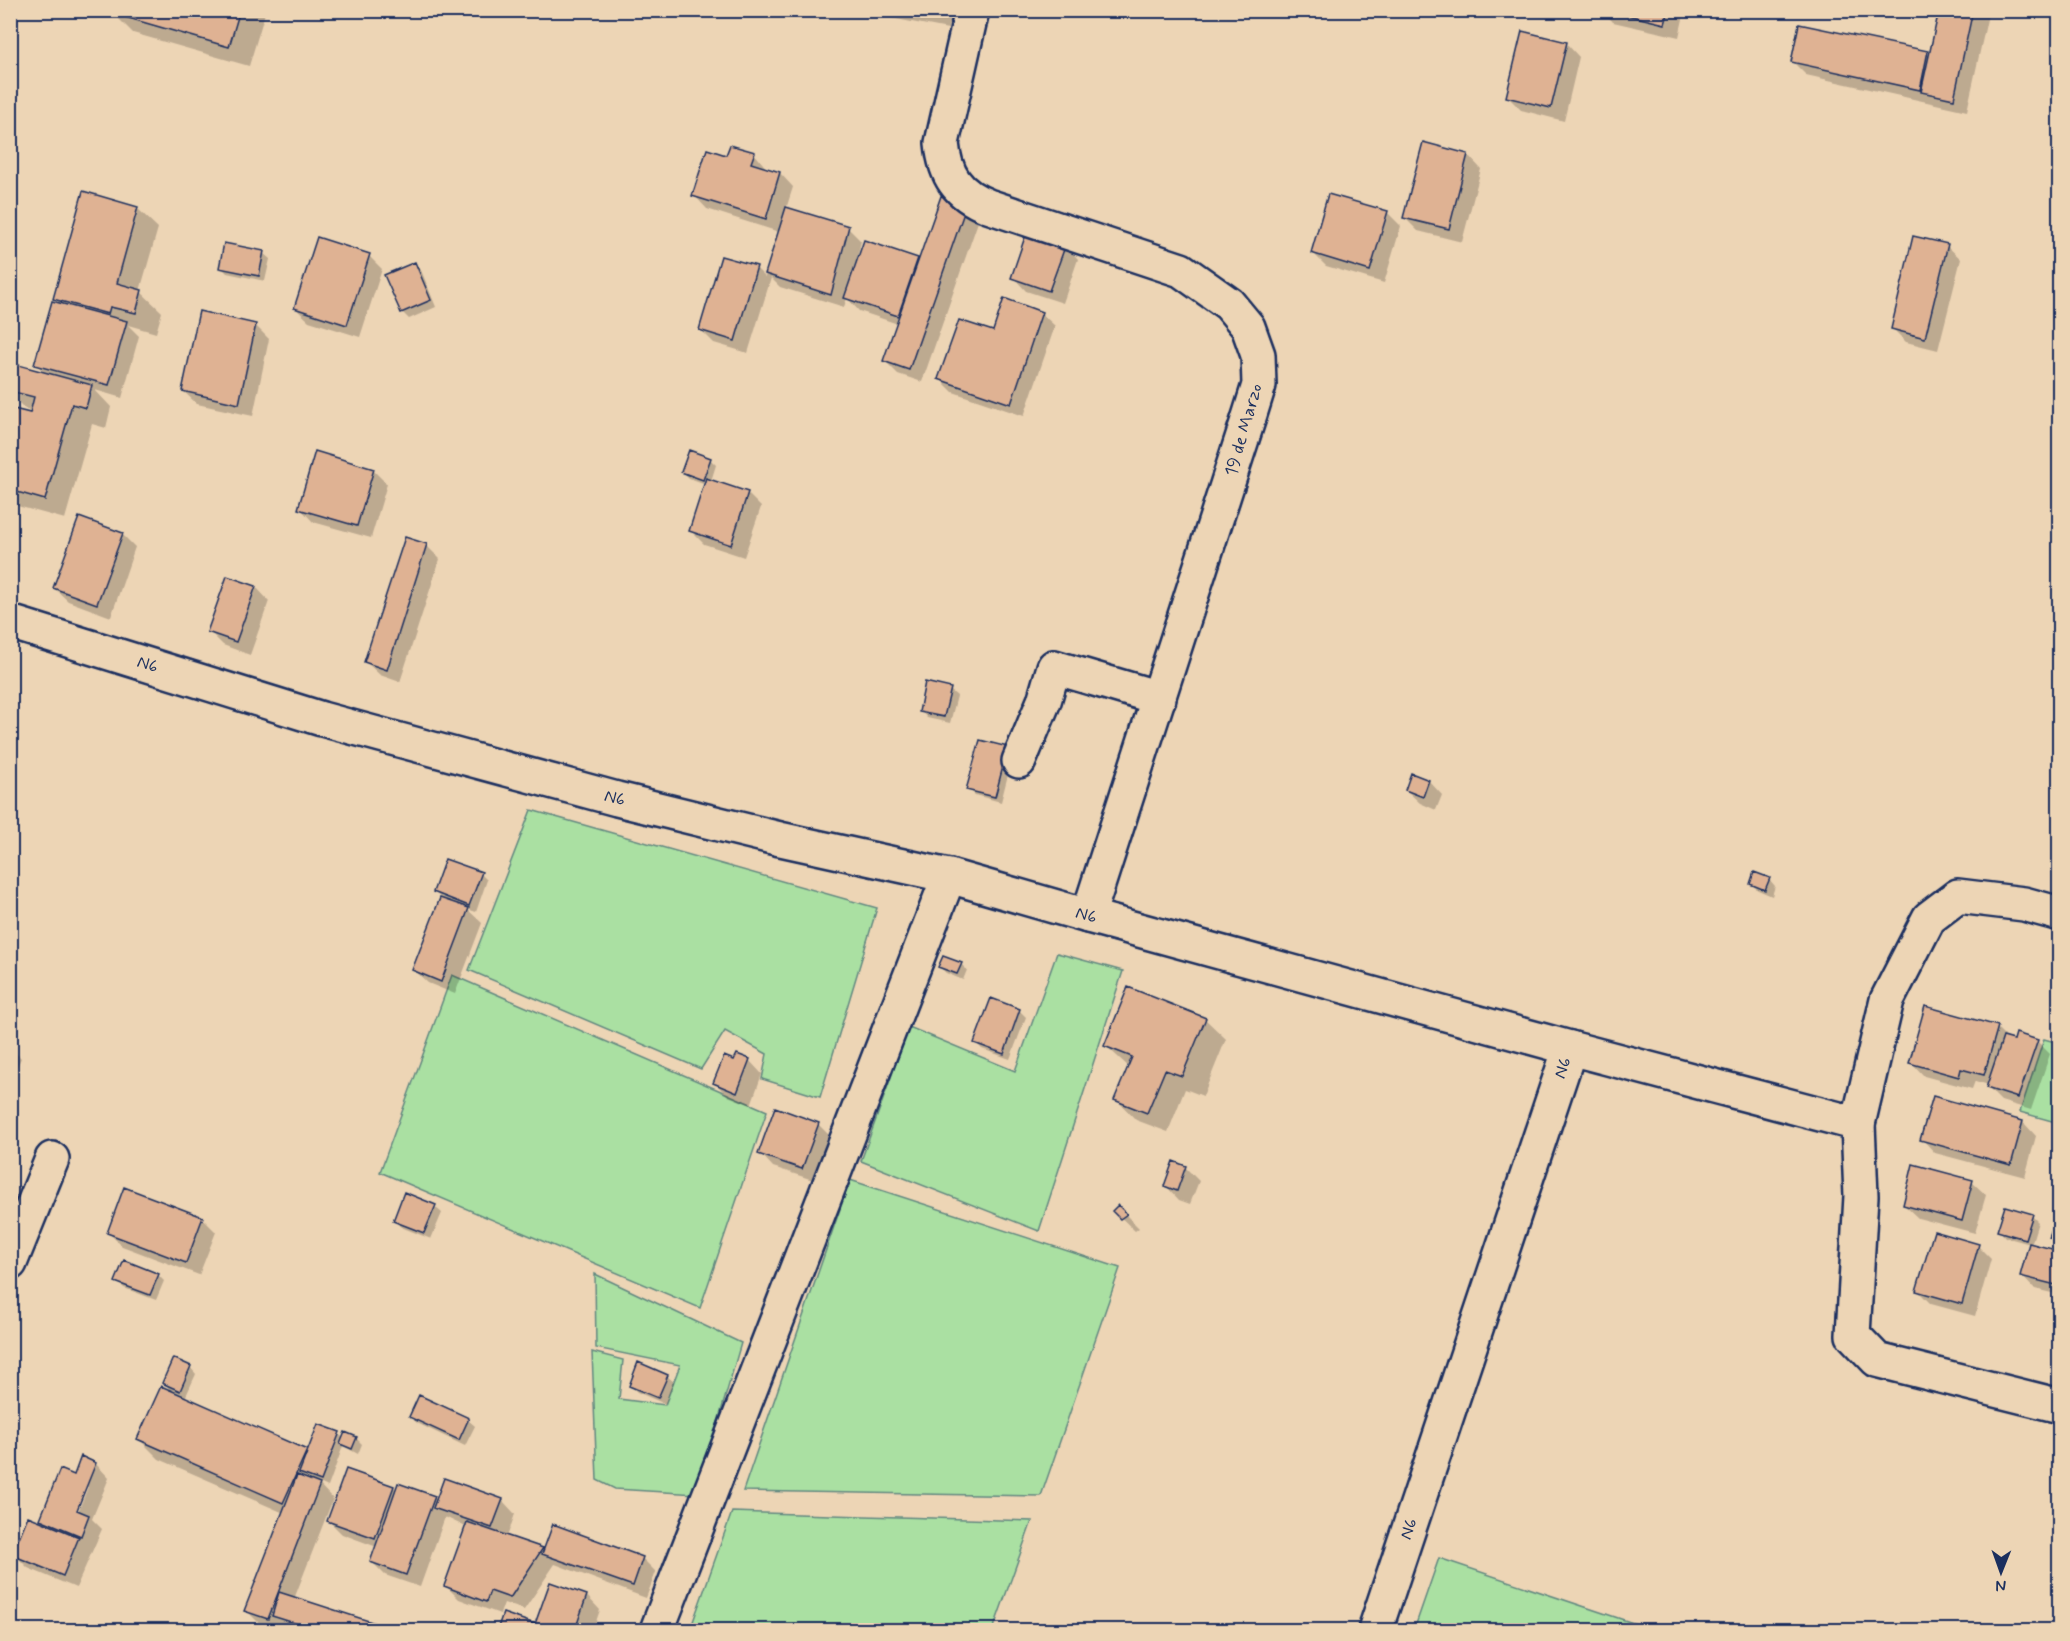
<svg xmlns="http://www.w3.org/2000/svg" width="2070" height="1641" font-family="Mynerve,sans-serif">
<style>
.green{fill:#aae0a2;stroke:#628880;stroke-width:1.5}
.shadow{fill:#0003;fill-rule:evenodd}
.building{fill:#dfb293;stroke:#1b2f5e;stroke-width:1.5}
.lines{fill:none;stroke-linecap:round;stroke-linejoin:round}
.street-casing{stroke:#1b2f5e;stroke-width:38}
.street{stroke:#edd5b5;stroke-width:33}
.labels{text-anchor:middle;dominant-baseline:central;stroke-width:4.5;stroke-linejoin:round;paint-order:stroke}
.street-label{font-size:18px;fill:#1b2f5e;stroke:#edd5b5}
</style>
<rect width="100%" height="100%" fill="#edd5b5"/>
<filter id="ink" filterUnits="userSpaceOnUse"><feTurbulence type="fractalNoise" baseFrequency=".0167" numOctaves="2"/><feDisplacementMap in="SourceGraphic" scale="12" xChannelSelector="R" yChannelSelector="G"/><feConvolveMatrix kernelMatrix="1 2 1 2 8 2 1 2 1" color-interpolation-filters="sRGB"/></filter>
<g filter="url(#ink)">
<path class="green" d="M531,810L877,908L820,1097L762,1079L767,1054L725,1031L701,1069L469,970Z
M1057,953L1123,971L1039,1231L861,1161L909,1027L1015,1071Z
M452,975L767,1111L700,1308L380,1172Z
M2044,1039L2059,1043V1123L2020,1112Z
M850,1180L1120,1268L1041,1496L743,1491Z
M595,1274L741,1343L697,1494L615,1489L597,1480L592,1352L623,1360L619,1399L665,1405L680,1365L596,1348Z
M732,1512L1032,1521L993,1630H690Z
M1439,1558L1654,1630H1414Z"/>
<path class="shadow" d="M113,10H262L265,13L249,66L133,33L113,13Z
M883,10H952L948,29L891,18Z
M1602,10H1685L1679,37L1613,22Z
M1940,10H1989L1967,111L1806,75L1793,62L1927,53L1931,56Z
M1566,43L1579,57L1564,121L1521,110L1508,97Z
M754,153L767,169L780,173L793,187L786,209L848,228L861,241L857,259L859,260L865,242L920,261L942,198L979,219L922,382L898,374L885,361L898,324L859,311L847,298L844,307L780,287L771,278L748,353L714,343L701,330L756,268L765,277L779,232L707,209L694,195L727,157Z
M1468,155L1481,169L1462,242L1418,231L1405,218Z
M137,208L158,228L140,291L162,312L156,333L128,325L139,336L122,398L95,390L111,407L106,428L92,424L65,519L10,504V409L31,415L32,411L25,409L10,394L12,365L46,374L36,364L62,306L55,298Z
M1387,212L1401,226L1384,283L1326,266L1313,253Z
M1065,245L1078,259L1063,303L1026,291L1013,277Z
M1947,246L1961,259L1938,350L1906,342L1892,328Z
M263,253L270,259L265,281L227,273L221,267Z
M369,256L382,269L360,337L309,321L295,308Z
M414,263L421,270L436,307L409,319L402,312Z
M1041,313L1055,326L1024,416L953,392L940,379L994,333Z
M255,325L269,339L253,416L197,404L183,391Z
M710,459L716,465L711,481L747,493L761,507L744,557L704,544L690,530L706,484L689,478L683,472Z
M373,470L387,484L371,538L313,522L300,508Z
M122,534L135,547L111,617L68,601L54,588Z
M406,539L427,546L440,559L400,682L380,675L366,662Z
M228,578L256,587L269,601L250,655L223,645L209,631Z
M950,690L957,696L950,723L927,718L921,711Z
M1013,755L1001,802L975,795L968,789Z
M1412,775L1429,781L1442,795L1436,810L1420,803L1406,790Z
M481,874L487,880L476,912L467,909L482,923L455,994L428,983L414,970L441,898L434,892Z
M1769,879L1775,886L1772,896L1758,890L1751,884Z
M961,964L967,970L963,980L946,973L940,967Z
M992,1000L1020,1011L1026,1017L1010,1059L982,1049L976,1043Z
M1205,1019L1226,1039L1203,1096L1185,1089L1168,1132L1136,1120L1116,1099L1129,1067L1106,1046Z
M1997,1028L2010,1041H2037L2050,1054L2031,1110L2001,1101L1988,1088L1989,1085L1975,1081L1972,1089L1924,1076L1911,1062Z
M10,1047L21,1058L10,1083Z
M749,1060L762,1074L751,1105L728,1096L715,1083L735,1062Z
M2023,1122L2036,1136L2025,1177L1935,1153L1922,1139Z
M818,1124L832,1138L816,1181L773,1167L760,1153Z
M1185,1167L1199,1181L1190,1204L1179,1200L1166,1186Z
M1972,1182L1986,1195L1975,1233L1918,1218L1904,1205Z
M435,1207L442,1213L431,1239L401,1227L394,1221Z
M1118,1207L1139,1228L1135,1231L1114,1211Z
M2032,1216L2038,1222L2031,1245L2060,1252V1295L2035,1289L2022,1275L2030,1244L2005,1237L1999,1230Z
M202,1218L216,1232L199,1275L122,1246L109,1233Z
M1978,1246L1991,1259L1975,1316L1931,1304L1918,1291Z
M158,1275L164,1281L156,1300L124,1288L117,1281Z
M190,1367L196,1374L185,1398L308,1453L339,1434L344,1439L356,1438L362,1444L358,1454L343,1446L328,1487L317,1482L333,1499L294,1599L392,1630H291L283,1626L282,1630H278L260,1624L246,1610L284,1513L159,1459L139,1439L173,1393L164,1383Z
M667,1376L674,1382L665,1404L637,1392L630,1385Z
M420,1397L468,1420L475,1426L465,1446L417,1423L411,1417Z
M82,1458L96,1464L109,1478L92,1519L102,1529L76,1588L28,1568L14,1554L48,1526L41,1519L75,1477ZM85,1487H88L76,1517L73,1516Z
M394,1487L397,1491L434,1497L438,1501L502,1500L515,1514L507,1537L545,1552L642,1558L656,1572L646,1598L555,1564L524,1610L504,1603L500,1614L459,1599L446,1586L466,1527L445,1517L420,1587L385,1575L372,1562L377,1547L342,1534L329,1521Z
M551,1584L587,1596L600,1610L593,1630H499L504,1614L536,1626Z"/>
<path class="building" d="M112,10H240L229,47L111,13Z
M903,10H936L935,16Z
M1606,10H1669L1665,24Z
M1939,10H1973L1954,99L1921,92Z
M1799,24L1928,51L1920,90L1791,62Z
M1522,31L1567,42L1551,108L1506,97Z
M1423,142L1468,154L1449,229L1403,218Z
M730,145L755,152L751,163L780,172L766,219L692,196L707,149L726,155Z
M83,191L138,207L117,283L142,290L136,313L110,307L108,314L53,299Z
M1328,194L1388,211L1370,271L1311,253Z
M941,196L967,204L909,370L883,361Z
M786,207L849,226L831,295L765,274Z
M1027,231L1066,244L1049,291L1011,278Z
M1913,236L1948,244L1925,338L1891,329Z
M317,237L370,254L347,325L294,308Z
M864,240L918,258L898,316L844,298Z
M224,243L264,251L259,276L219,268Z
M721,256L757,266L735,341L699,330Z
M415,262L431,300L401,313L384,275Z
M1004,298L1042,312L1011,404L938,379L959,320L993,331Z
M52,301L127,321L109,385L34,365Z
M199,311L256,324L239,404L182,391Z
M11,363L92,385L86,408L72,404L45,500L10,490V408L30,413L34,397L10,391Z
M689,450L711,458L703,480L681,472Z
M315,451L374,469L357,526L298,509Z
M706,478L748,492L731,545L689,531Z
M79,517L123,533L97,604L53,588Z
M405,537L427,544L387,670L364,662Z
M227,576L256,586L236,642L207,632Z
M925,682L951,688L944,717L919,712Z
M980,740L1008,747L995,797L966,790Z
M1411,773L1429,780L1423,797L1405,790Z
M445,859L482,872L469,906L433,892Z
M1754,872L1770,878L1765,890L1750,884Z
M440,898L469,908L441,982L412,970Z
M943,956L962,963L957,974L938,967Z
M1128,987L1206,1018L1182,1076L1165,1070L1147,1113L1114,1100L1132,1057L1104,1046Z
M991,998L1020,1009L1004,1054L974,1043Z
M1925,1006L1998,1026L1984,1075L1961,1069L1959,1077L1909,1063Z
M2016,1033L2038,1040L2018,1098L1986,1088L2003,1037L2014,1040Z
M737,1054L750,1059L737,1093L713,1083L724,1056L734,1060Z
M1933,1096L2023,1121L2011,1165L1920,1140Z
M775,1107L819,1123L802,1169L758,1154Z
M1173,1161L1186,1166L1177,1191L1164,1186Z
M1913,1164L1973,1180L1962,1221L1903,1205Z
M124,1187L203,1217L186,1263L107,1233Z
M404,1192L436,1205L424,1233L393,1221Z
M1118,1205L1127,1214L1120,1219L1112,1211Z
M2005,1206L2033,1214L2025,1239L1997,1231Z
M2060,1208V1241L2049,1238Z
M1934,1231L1979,1244L1962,1304L1916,1291Z
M2029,1243L2060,1251V1286L2020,1276Z
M124,1260L159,1274L150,1295L115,1282Z
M173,1358L191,1366L180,1391L162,1383Z
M638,1362L668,1375L658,1398L629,1386Z
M161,1386L307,1450L283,1503L137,1439Z
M419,1395L469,1418L459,1440L409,1417Z
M318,1424L340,1432L321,1481L299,1473Z
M345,1432L357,1437L352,1449L340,1444Z
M81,1456L96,1463L77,1510L89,1515L81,1536L40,1519L60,1469L74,1475Z
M346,1469L394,1486L375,1538L327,1521Z
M297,1475L320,1484L268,1619L244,1611Z
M444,1478L503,1499L492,1528L433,1508Z
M398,1483L435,1496L406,1575L370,1562Z
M28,1516L79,1537L63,1576L12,1555Z
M467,1522L543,1548L510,1598L490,1591L486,1602L444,1586Z
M553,1524L643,1557L633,1586L542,1554Z
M550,1582L587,1595L575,1630H497L503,1613L535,1624Z
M279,1592L375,1623L373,1630H317L272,1616Z"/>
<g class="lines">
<defs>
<g id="street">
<path d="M972,10L942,143C945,175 957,194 988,206L1181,270L1229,304L1248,327L1258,355L1259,385L1250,414L1088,916"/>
<path id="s1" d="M10,622L322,719L617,799L780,839L949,876L1088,916L1570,1048L1375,1630"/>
<path d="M1019,761L1044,701L1054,667L1159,698"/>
<path d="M2060,914L2024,904L1958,896L1929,918L1887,1000L1858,1124L1861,1196L1853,1335L1877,1360L2060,1406"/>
<path d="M1570,1048L1858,1124"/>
<path d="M10,1263L52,1159"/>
<path d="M657,1630L949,876"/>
</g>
</defs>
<use href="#street" class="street-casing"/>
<use href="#street" class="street"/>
</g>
</g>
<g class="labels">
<g class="street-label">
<text transform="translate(1244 430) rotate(-74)">19 de Marzo</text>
<text stroke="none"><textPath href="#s1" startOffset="144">N6</textPath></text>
<text stroke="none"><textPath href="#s1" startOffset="630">N6</textPath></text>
<text stroke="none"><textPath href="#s1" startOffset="1116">N6</textPath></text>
<text transform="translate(1563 1068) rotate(-71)">N6</text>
<text transform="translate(1409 1529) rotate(-71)">N6</text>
</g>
</g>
<rect width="2070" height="1641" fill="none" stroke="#edd5b5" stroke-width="36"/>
<rect x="18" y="18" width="2034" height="1605" fill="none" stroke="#1b2f5e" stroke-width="2" filter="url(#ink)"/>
<g transform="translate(2001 1572) rotate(181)" stroke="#edd5b5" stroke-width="4.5" paint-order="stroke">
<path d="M0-4.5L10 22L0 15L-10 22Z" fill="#1b2f5e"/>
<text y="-9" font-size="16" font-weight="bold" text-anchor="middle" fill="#1b2f5e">N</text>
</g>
</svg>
